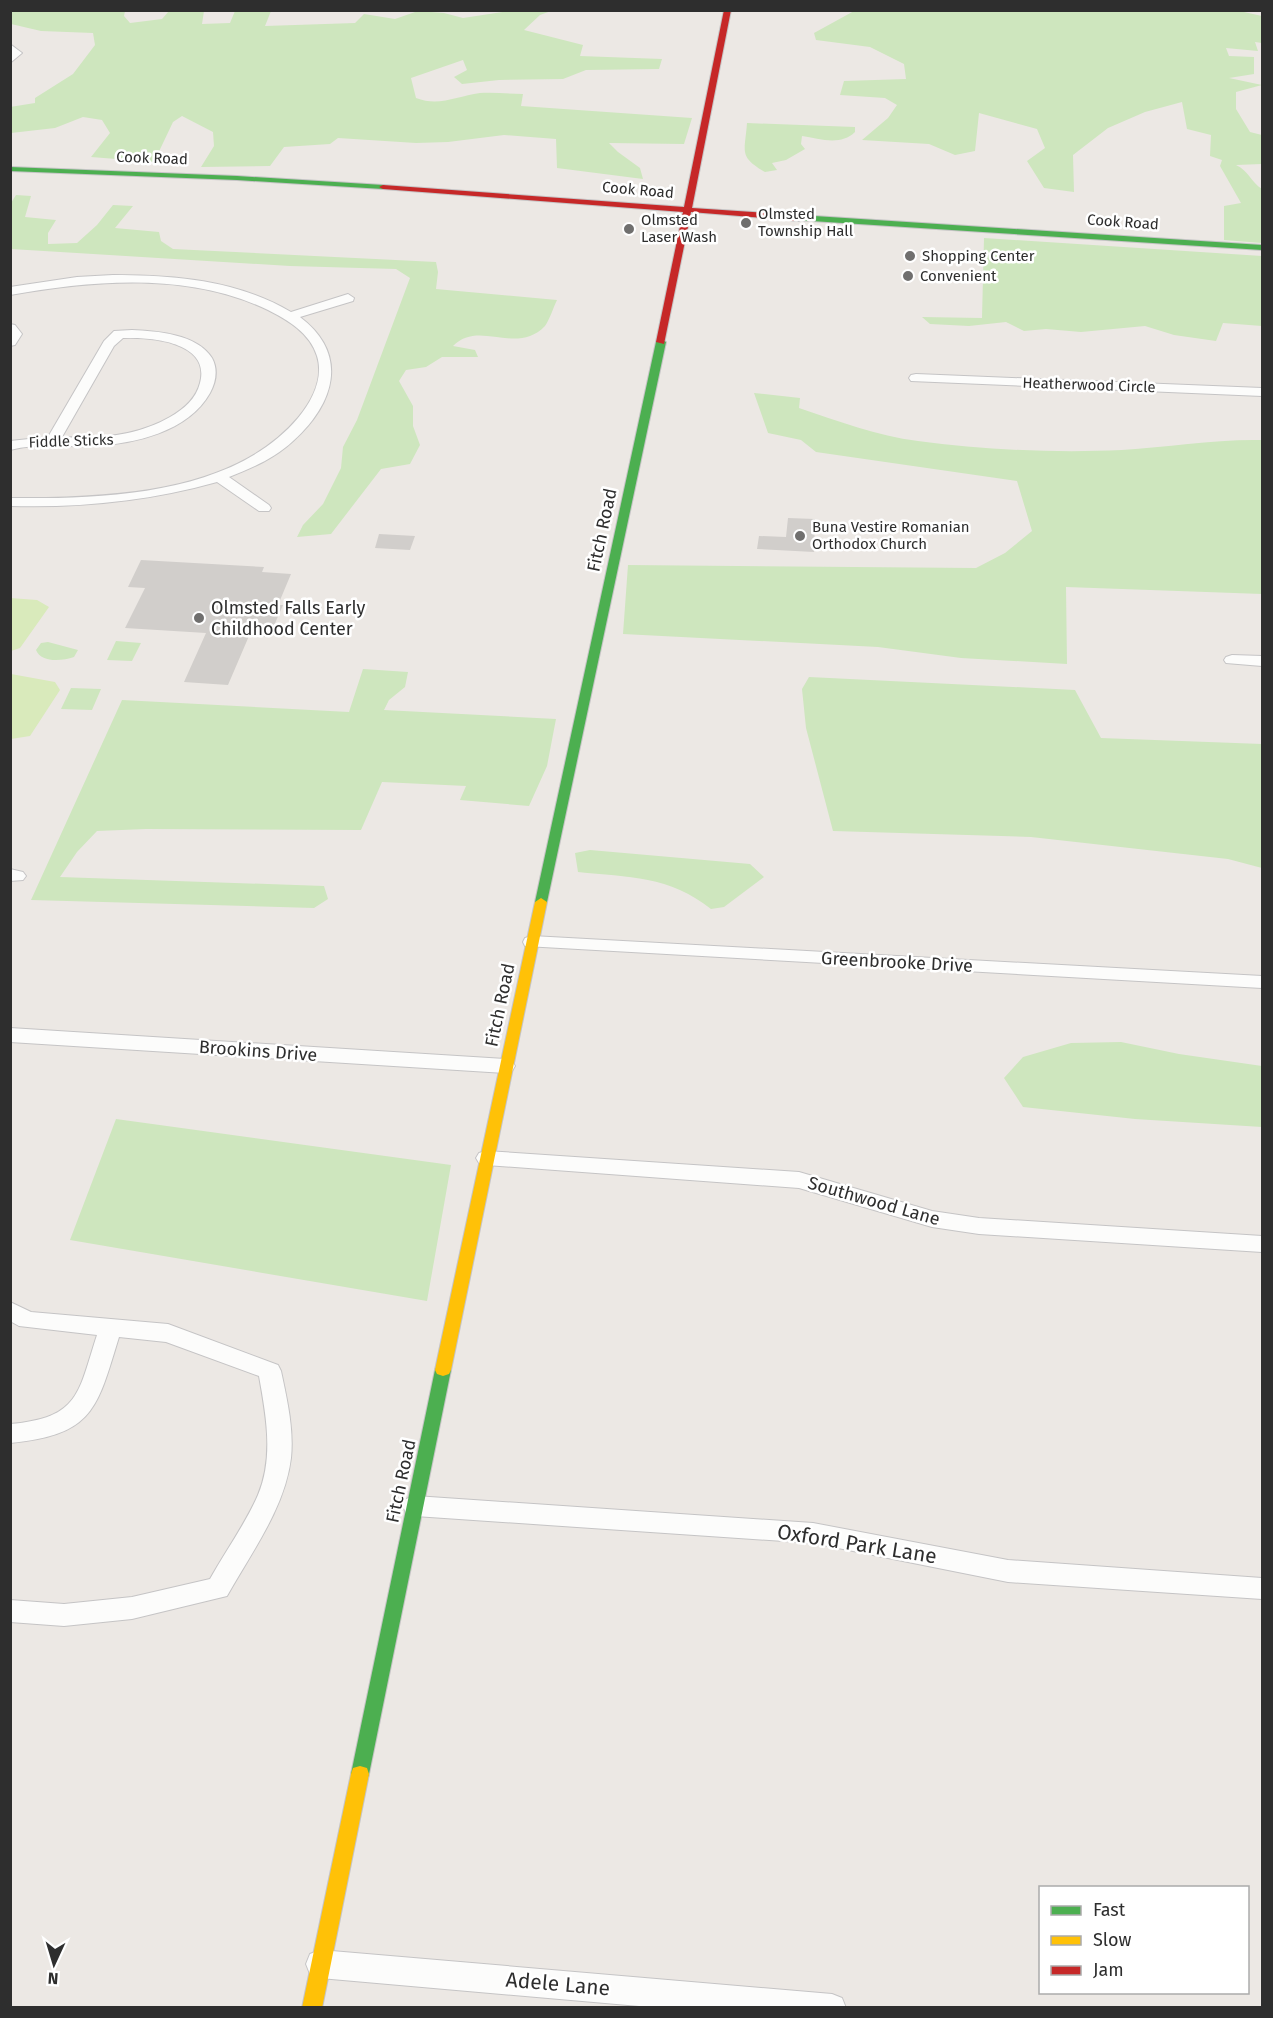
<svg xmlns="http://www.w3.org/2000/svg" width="1273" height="2018" font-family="'Fira Sans',sans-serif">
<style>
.green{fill:#cee6be}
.pitch{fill:#d9eabb}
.building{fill:#d1cecb}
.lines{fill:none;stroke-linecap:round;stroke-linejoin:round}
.street-casing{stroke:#c5c4c5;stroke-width:2}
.fast-casing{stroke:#c5c4c5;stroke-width:2}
.slow-casing{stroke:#c5c4c5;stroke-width:2}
.jam-casing{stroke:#c5c4c5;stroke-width:2}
.street{fill:#fcfcfb;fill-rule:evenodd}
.fast{fill:#4caf50;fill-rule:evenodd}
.slow{fill:#ffc107;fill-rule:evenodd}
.jam{fill:#c62828;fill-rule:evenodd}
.poi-dot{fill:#706f6e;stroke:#fff;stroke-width:2}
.labels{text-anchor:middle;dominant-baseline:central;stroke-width:5;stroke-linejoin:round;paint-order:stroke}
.far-street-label{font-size:15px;fill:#2e2e2e;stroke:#fff}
.far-poi-label{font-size:15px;fill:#2e2e2e;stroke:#fff;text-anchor:start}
.street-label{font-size:18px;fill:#2e2e2e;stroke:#fff}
.poi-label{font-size:18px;fill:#2e2e2e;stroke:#fff;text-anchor:start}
.near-street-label{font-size:21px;fill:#2e2e2e;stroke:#fff}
</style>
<rect width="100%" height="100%" fill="#ece8e4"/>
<path class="green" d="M11,10L125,11L124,16L130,23L162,19L169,11H204L202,24L230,23L235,11H271L265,26L355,23L364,14L395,19L418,11L444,13L463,18L509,11H551L540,15L524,30L583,45L580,56L662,59L659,69L586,70L563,79L499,80L462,84L454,77L467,70L463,60L411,78L416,98C439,107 457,96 480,93C494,92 509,94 523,94L521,106L692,118L684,144L609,143L618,152L640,168L643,179L557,168L556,139L504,135L448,142L416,143L338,138L330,144L284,147L270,166L201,167L214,146L213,132L182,116L173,122L154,162L91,157L110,133L102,120L83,117L55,128L11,133L10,107L35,103V98L73,74L95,45L93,33L41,31L11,24Z
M854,11L1235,10L1262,16V43L1255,42L1258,51L1226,48L1229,56L1254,57V74L1229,78L1262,85L1236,92V109L1250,132L1262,135V164L1236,165C1248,170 1251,182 1262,189V243L1224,240V206L1241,203L1220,166L1222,160L1210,156L1211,135L1187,129L1182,102L1145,112L1108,128L1073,155L1074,192L1044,188L1027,161L1045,148L1037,129L979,113L975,151L955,155L929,144L862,140L888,118L897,105L885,98L840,95L844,81L906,79L904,64L870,47L816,40L814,33Z
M747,123L855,127V132C841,146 820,139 802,136L801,144L805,149L786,160L772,163L777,170L765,172C738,156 745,152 747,123Z
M16,195L31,196L25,217L56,220L48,233V244L77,243L97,225L113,205L133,206L115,228L159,232L161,241L173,249L436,262L438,272L436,289L557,300C553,308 550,319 545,326C516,356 479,319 453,346L475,350L478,357H442L426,367L406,370L399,381L413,406V426L420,445L410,464L381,469L331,534L297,537L303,525L323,504L341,468L343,447L357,420L410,278L396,269L290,266L11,249V203Z
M984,238L1262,256V326L1223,323L1216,341L1174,335L1145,326L1081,332L1046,329L1024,331L1006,322L969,326L930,324L922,317L982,318Z
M754,393L800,398L799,408C838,421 877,436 918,441C982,450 1057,453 1122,450C1169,447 1215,439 1262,440V594L1066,587L1067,664L961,658L878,647L623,634L628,565L976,568L1005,553L1032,531L1017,481L816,452L801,440L768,433Z
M116,641L141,643L132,661L107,660Z
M48,642L78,650L74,657C62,661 41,663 36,650L41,643Z
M363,669L408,672L405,687L389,700L384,710L556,719L547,766L529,806L460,800L466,786L382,782L361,830L146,829L97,831L77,852L60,877L324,886L328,899L314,908L31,900L122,700L349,712Z
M809,677L1075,690L1101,738L1262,744V868L1228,859L1031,837L833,831L806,728L802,689Z
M71,688L101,689L92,710L61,709Z
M590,850L750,864L764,877L724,907L711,909C670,876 628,877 578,872L575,853Z
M1121,1042L1179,1054L1262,1066V1127L1135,1119L1023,1107L1004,1078L1023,1057L1071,1043Z
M116,1119L451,1165L427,1301L70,1240Z"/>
<path class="pitch" d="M10,598L37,600L49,607L20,648L11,651Z
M11,674L55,682L60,690L30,736L11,739Z"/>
<path class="building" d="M788,518L815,519L814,552L757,549L759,536L786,537Z
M379,534L415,536L410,550L375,548Z
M141,560L264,567L262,572L291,574L278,605H283L269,637L249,636L228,685L184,682L206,633L125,628L145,588L128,587Z"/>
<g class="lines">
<defs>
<path id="street" d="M10,44L22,53L10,63Z
M113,275C174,275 237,280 291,312L348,294L354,298L353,301L300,317C350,355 334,404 293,441C275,458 252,468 229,477L269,505L271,508L269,511H259L217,482C149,501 81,508 10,506V498C104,499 233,495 298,418C312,401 324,378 317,356C310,333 288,320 268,310C188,272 96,280 10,295V287L77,277Z
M10,324L15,325L22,334L15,345L10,346Z
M132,330C157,331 197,334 212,358C218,369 216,382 210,393C188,432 134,444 93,446C65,447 38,443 10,450V441L48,437L104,341L114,331ZM123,338C152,337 211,342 200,383C196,399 184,409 170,417C137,436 99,439 62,437L114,346Z
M916,374L1262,388V396L911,381L909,378L911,375Z
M1232,655L1262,656V666L1226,663L1224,660L1226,657Z
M10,869L23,872L26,876L23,880L10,881Z
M532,936L1262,976V988L525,946L523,942L525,938Z
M10,1028L505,1059L512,1061L515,1066L512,1071L505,1073L10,1042Z
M486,1151L799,1172L932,1211L979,1218L1262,1236V1252L979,1234L932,1227L799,1188L486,1165L479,1163L476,1158L479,1153Z
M10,1302L31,1312L168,1324L278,1365L281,1371C287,1399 294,1429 291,1458C285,1508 251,1553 227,1596L132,1619L64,1626L10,1622V1600L64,1604L132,1597L210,1579C225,1552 246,1523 258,1495C274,1457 266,1415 259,1376L166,1342L119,1337C97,1408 94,1435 10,1443V1424C80,1418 78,1393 97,1335L19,1326L10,1321Z
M415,1496L813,1523L1008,1560L1262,1578V1599L1008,1582L813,1543L415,1516L406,1513L403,1506L406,1499Z
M320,1950L832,1994L842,1998L846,2008H662L320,1978L310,1974L306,1964L310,1954Z"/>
<path id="fast" d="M10,167L237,176L383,185L387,187L383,189L237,180L10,171Z
M799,215L1262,245V250L796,220V216Z
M661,339L666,342L547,902L541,906L535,902L656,342Z
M443,1364L449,1366L451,1370L369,1774L367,1780L360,1782L353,1780L351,1774L435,1370L437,1366Z"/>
<path id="slow" d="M541,898L547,902L451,1370L449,1374L443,1376L437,1374L435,1370L535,902Z
M360,1766L367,1768L369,1774L322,2008H302L351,1774L353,1768Z"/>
<path id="jam" d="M724,10H731L692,208L799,215L803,218L799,221L691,212L664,344L656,342L683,212L383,189L379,187L383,185L684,207Z"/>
</defs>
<use href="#street" class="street-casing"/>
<use href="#fast" class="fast-casing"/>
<use href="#slow" class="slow-casing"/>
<use href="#jam" class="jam-casing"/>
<use href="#street" class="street"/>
<use href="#fast" class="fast"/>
<use href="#slow" class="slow"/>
<use href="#jam" class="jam"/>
</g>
<g class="poi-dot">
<circle cx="746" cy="223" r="6"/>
<circle cx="629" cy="229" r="6"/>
<circle cx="910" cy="256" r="6"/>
<circle cx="908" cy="276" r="6"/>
<circle cx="800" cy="536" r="6"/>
<circle cx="199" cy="618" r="6"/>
</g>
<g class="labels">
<g class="far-street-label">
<text transform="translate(152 158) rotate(2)">Cook Road</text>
<text transform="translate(638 190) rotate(5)">Cook Road</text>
<text transform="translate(1123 222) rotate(4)">Cook Road</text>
<text transform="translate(1089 385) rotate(2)">Heatherwood Circle</text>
<text transform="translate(71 441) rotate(-2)">Fiddle Sticks</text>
</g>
<g class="far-poi-label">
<text x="758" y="214">Olmsted<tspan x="758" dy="17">Township Hall</tspan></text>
<text x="641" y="220">Olmsted<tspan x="641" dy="17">Laser Wash</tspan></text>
<text x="922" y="256">Shopping Center</text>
<text x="920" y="276">Convenient</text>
<text x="812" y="527">Buna Vestire Romanian<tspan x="812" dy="17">Orthodox Church</tspan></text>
</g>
<g class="street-label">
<text transform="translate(602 530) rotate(-78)">Fitch Road</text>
<text transform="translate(897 962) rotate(3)">Greenbrooke Drive</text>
<text transform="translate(500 1005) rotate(-78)">Fitch Road</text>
<text transform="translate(258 1051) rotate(4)">Brookins Drive</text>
<text transform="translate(874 1201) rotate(16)">Southwood Lane</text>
<text transform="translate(401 1481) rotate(-78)">Fitch Road</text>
</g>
<g class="poi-label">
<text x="211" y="608">Olmsted Falls Early<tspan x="211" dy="21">Childhood Center</tspan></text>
</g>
<g class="near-street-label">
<text transform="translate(857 1544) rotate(9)">Oxford Park Lane</text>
<text transform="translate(558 1984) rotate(5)">Adele Lane</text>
</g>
</g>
<rect width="1273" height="2018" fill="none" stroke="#2e2e2e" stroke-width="24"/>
<rect x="1039" y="1886" width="210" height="108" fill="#ffffff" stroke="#ababab" stroke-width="1.5"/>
<rect x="1051" y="1906" width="30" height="9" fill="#4caf50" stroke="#ababab" stroke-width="1.5"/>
<text x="1093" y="1916" font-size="18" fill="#2e2e2e">Fast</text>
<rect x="1051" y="1936" width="30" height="9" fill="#ffc107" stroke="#ababab" stroke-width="1.5"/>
<text x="1093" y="1946" font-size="18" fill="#2e2e2e">Slow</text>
<rect x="1051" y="1966" width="30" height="9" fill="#c62828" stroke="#ababab" stroke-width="1.5"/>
<text x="1093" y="1976" font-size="18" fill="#2e2e2e">Jam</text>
<g transform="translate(54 1964) rotate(184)" stroke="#ffffff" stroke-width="4.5" paint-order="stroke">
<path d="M0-4.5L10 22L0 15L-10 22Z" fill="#2e2e2e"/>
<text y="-9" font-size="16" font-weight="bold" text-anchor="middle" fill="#2e2e2e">N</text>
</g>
</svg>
